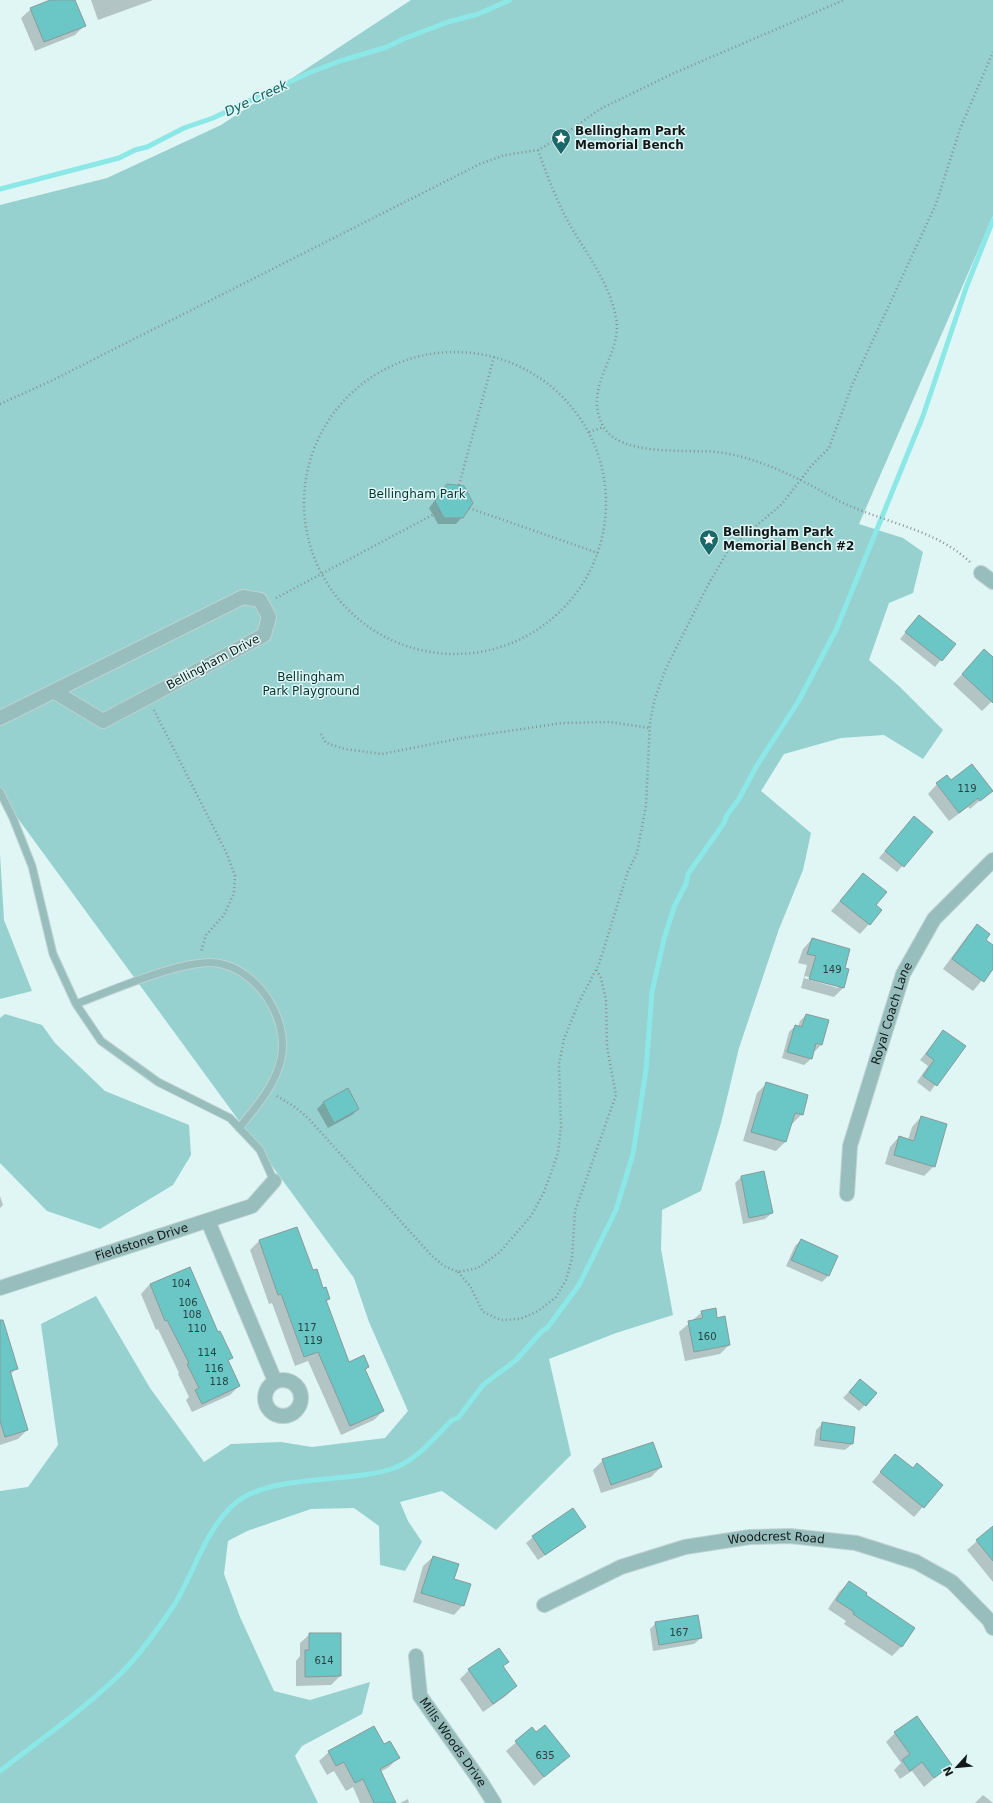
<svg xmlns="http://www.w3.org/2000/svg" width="993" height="1803" font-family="'DejaVu Sans',sans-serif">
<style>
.green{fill:#96d0cf}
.shadow{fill:#0003;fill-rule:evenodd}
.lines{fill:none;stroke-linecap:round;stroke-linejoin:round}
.stream{stroke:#8be8e7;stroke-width:5}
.building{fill:#6ac7c6;stroke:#869b9b}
.service-casing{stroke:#bed3d2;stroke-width:9}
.minor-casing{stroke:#bed3d2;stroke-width:16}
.path{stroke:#849494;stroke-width:2.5;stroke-dasharray:1 3;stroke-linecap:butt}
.service{stroke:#97bdbc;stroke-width:7}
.minor{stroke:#97bdbc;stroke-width:14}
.labels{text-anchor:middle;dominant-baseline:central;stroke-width:3;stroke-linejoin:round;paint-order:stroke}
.number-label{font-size:10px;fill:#274444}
.poi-label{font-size:12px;font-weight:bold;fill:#111919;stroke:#dff6f5;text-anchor:start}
.park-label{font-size:12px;fill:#043433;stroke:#dff6f5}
.street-label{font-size:12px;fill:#111919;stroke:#dff6f5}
.water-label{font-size:13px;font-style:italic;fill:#106060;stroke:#dff6f5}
</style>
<rect width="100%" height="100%" fill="#dff6f5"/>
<path class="green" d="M411,0H993V216L859,524L903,538L923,552L913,593L889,603L869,660L900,687L943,730L923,759L884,735L841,738L784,754L761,791L811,833L803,870L779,929L739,1048L721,1123L701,1191L662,1210L661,1249L673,1315L616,1333L549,1359L571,1455L496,1530L442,1491L400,1502L408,1521L422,1542L405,1571L380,1565L379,1526L354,1508L311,1509L247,1531L228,1541L224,1574L240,1617L274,1691L310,1700L370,1682L362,1714L302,1746L295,1756L318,1803H0V1491L28,1487L58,1445L41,1324L96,1296L150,1388L204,1462L231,1444L281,1442L312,1447L385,1438L408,1411L369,1322L354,1278L0,794V205L107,178L221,125Z
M0,854L4,920L32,991L0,999Z
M5,1014L42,1025L55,1043L105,1091L189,1125L191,1155L173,1185L100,1229L47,1211L0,1163V1018Z"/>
<path class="shadow" d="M52,0H74L85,25L75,35L35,51L21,18L31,9Z
M91,0H153L98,20Z
M447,485L462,517L456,524H438L429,508Z
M919,616L954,644L935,667L900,639Z
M993,659V700L982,711L953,684L975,660Z
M951,782L992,790L970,809L968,807L949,821L928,794L937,784Z
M908,824L932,833L897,872L879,858Z
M863,874L875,905L869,924L860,934L831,911Z
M977,926L985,940L993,946V967L973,991L943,969L968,935Z
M812,939L843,969V988L834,997L801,988L807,965L798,963L803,949ZM805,976L838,986V988L804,978Z
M806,1015L821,1045L815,1051L813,1050L811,1059L804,1065L782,1058L789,1032L795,1026L798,1027L800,1021Z
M943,1031L964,1046L930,1092L917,1082L928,1066L920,1060Z
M767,1083L802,1114L792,1124L790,1123L785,1142L776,1151L743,1141L757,1093Z
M348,1089L358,1109L352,1115L328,1128L317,1109L323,1103Z
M921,1117L934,1166L924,1176L885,1164L890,1147L899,1137L908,1140L912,1127Z
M741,1177L772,1213L765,1219L743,1224L735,1183Z
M0,1196L3,1205L0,1208Z
M801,1240L837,1257L828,1276L822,1282L786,1266L795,1246Z
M259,1241L312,1272L329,1299L326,1302L348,1363L368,1367L365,1370L383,1411L374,1420L341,1435L308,1361L295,1366L272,1303L269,1304L250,1250Z
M150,1284L217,1333L231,1358L228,1361L239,1386L230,1395L192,1412L186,1400L189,1397L178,1374L179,1373L158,1329L156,1330L141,1294Z
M702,1312L717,1319L729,1345L720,1354L685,1361L679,1332Z
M0,1333L17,1368L10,1375L27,1430L18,1439L0,1445Z
M860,1380L865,1405L859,1411L843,1398Z
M822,1424L852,1444L845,1450L814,1446L816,1430Z
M895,1455L912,1469L942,1485L914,1517L872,1482Z
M603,1460L661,1467L651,1477L601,1493L593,1470Z
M584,1527L578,1533L538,1560L526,1543L533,1537Z
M993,1527V1582L967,1550Z
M433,1557L453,1580L463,1605L454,1615L413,1602L423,1566Z
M849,1582L864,1596L902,1646L892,1656L844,1624L846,1621L828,1609L839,1592Z
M656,1623L701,1638L694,1644L653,1651L650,1629Z
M310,1634L340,1676L331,1685L296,1686V1661L300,1656V1643Z
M507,1662L502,1667L516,1686L506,1696L483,1712L460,1679L469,1670Z
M374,1727L384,1745L398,1758L389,1767L380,1772L395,1803H360L353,1787L346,1791L334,1771L327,1775L319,1761L329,1752Z
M532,1729L536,1734L568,1756L534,1786L506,1751Z
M895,1733L950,1765L924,1787L912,1771L900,1779L894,1770L901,1763L886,1742Z
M983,1795L993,1803H975Z
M408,1799L409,1803H400Z"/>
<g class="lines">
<path class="stream" d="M0,189L119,158L135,150L147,147L184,128L213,118L311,72L340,61L387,47L403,39L448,22L478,14L510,0
M0,1771C39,1741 80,1712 116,1678C137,1659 158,1629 174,1605C194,1573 204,1533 232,1506C265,1473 351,1484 394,1468C417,1460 435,1437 452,1420L458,1418L483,1385L516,1360L542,1331L547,1328L579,1285L616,1210L633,1154L646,1070L652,992L664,939L674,907L686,884L688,874L724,823L727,815L739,799L756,767L798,702L836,630L923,416L966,288L993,220"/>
</g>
<path class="building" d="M50,0H75L86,26L44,42L30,8Z
M447,484L464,486L473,503L463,518H444L435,501Z
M919,615L956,644L942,661L905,632Z
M984,649L993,657V703L962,674Z
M972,764L993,791L980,801L978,798L959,813L936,783L947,775L951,780Z
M914,816L933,832L904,867L885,851Z
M863,873L887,892L876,905L882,910L870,925L840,901Z
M977,924L990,934L986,940L993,945V969L984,982L952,959Z
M812,938L850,949L845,968L849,969L844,988L809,979L816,956L807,954Z
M806,1014L829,1020L822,1045L816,1043L812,1059L787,1052L795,1025L802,1027Z
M943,1030L966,1046L937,1086L923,1076L934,1060L926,1054Z
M766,1082L808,1095L803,1115L795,1113L786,1142L751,1132Z
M348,1088L359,1109L334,1123L323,1102Z
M921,1116L947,1124L935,1167L894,1155L899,1136L914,1141Z
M764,1171L773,1213L749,1218L741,1176Z
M297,1227L313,1270L317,1269L323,1288L326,1287L330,1299L326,1300L349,1362L364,1355L369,1367L365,1369L384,1411L350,1426L318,1352L304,1357L281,1294L278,1295L259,1240Z
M801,1239L838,1256L829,1276L791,1260Z
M190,1267L218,1332L220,1331L233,1358L228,1360L240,1386L202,1404L195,1390L199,1388L187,1364L189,1363L167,1320L165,1321L150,1284Z
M716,1308L717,1318L725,1316L730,1345L694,1352L688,1321L703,1318L701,1311Z
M0,1320H3L18,1369L10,1371L28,1430L5,1437L0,1421Z
M860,1379L877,1393L866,1406L849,1392Z
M822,1422L855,1427L853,1444L820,1440Z
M653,1442L662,1467L611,1485L602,1459Z
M895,1454L913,1468L917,1463L943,1485L924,1508L880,1472Z
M573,1508L586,1527L545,1555L532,1536Z
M993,1526V1561L976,1540Z
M433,1556L459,1564L454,1579L471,1584L464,1606L421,1593Z
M849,1581L867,1593L866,1595L915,1628L902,1647L853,1614L854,1612L836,1600Z
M698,1615L702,1638L659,1645L655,1622Z
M309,1633H341V1676L305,1677V1650H309Z
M499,1648L509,1662L503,1666L517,1686L493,1704L468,1669Z
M917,1716L952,1765L934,1778L922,1762L910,1771L902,1760L910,1754L894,1732Z
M545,1725L570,1756L544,1777L515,1741L532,1727L536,1732Z
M374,1726L384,1744L390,1741L400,1758L380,1769L396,1803H374L363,1779L355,1783L344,1762L336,1766L328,1751Z"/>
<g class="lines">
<defs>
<path id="service" d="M0,792L13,818L32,866L53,954L76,1004L101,1041L158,1082L230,1118L260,1150L274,1181
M76,1004C108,992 185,958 217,963C258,969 290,1020 281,1059C275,1086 256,1107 239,1128"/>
<g id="minor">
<path d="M981,573L993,582"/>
<path d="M0,718L243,597L260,600L269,617L264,635L103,721L55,692"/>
<path id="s1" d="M847,1194L850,1146L903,974L934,919L993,860"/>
<path d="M208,1221L275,1381"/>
<path id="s2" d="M0,1288L252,1206L274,1181"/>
<circle cx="283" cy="1398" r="18"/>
<path id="s3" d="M544,1605L621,1567L685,1547L750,1537L790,1536L856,1543L916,1562L952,1582L989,1620L993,1628"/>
<path id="s4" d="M416,1656L420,1696L481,1782L494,1803"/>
</g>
</defs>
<use href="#service" class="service-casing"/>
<use href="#minor" class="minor-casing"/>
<path class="path" d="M538,150C546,173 555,196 566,218C584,251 609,280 616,318C623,356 582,385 603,426C620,457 686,449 716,452C751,456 783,471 814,487C827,494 841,503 855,508C895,525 939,532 971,563
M304 503a151 151 0 1 1 302 0a151 151 0 1 1-302 0Z
M0,404L51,381L480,164L505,155L538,150L561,137L600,109L672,74L844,0
M589,432L604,427
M459,485L494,357
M469,508L598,553
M276,598L440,511
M154,710L227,854L235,876L234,893L224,915L206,935L201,952
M321,734L326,743L345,749L382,754L462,738L562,723L610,722L650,728
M277,1096L295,1107L308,1118L431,1255L444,1266L458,1272L478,1268L500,1252L531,1216L544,1192L558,1153L561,1127L559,1064L564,1039L579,1002L599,964L628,871L637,853L646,806L650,722L655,698L666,668L708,585L729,549L782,504L812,465L829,448L852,385L936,204L960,129L993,52
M458,1272L470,1286L483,1312L501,1320L520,1319L538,1311L556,1297L566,1280L572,1258L575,1211L616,1095L607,1047L606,1000L601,978L596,969"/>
<use href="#service" class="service"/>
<use href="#minor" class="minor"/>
</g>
<defs>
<symbol id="sight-pin" viewBox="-11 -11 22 30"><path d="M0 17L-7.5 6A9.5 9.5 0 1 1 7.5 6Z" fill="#1b6868" stroke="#dff6f5"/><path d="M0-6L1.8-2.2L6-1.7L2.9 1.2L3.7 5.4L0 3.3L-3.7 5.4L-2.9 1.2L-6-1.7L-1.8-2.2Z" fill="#fff"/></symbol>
</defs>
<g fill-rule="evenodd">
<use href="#sight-pin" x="550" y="127" width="22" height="30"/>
<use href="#sight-pin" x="698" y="528" width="22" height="30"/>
</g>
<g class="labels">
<g class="number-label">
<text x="967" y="788">119</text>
<text x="832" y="969">149</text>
<text x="181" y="1283">104</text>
<text x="188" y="1302">106</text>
<text x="192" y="1314">108</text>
<text x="307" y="1327">117</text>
<text x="197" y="1328">110</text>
<text x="707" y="1336">160</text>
<text x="313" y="1340">119</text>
<text x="207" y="1352">114</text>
<text x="214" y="1368">116</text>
<text x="219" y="1381">118</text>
<text x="679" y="1632">167</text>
<text x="324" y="1660">614</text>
<text x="545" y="1755">635</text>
</g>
<g class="poi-label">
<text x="575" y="131">Bellingham Park<tspan x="575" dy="14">Memorial Bench</tspan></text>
<text x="723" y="532">Bellingham Park<tspan x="723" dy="14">Memorial Bench #2</tspan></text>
</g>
<g class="park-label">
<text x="417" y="494">Bellingham Park</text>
<text x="311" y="677">Bellingham<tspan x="311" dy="14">Park Playground</tspan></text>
</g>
<g class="street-label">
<text transform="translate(213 662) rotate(-28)">Bellingham Drive</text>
<text stroke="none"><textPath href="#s1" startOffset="187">Royal Coach Lane</textPath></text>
<text stroke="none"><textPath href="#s2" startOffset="149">Fieldstone Drive</textPath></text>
<text stroke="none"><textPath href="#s3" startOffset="245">Woodcrest Road</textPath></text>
<text stroke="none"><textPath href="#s4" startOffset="97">Mills Woods Drive</textPath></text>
</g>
<g class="water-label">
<text transform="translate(256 98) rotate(-25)">Dye Creek</text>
</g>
</g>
<g transform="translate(957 1767) rotate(243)" stroke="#dff6f5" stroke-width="3" paint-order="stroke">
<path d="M0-3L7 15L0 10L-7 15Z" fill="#111919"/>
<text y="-6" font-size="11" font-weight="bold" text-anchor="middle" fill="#111919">N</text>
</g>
</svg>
